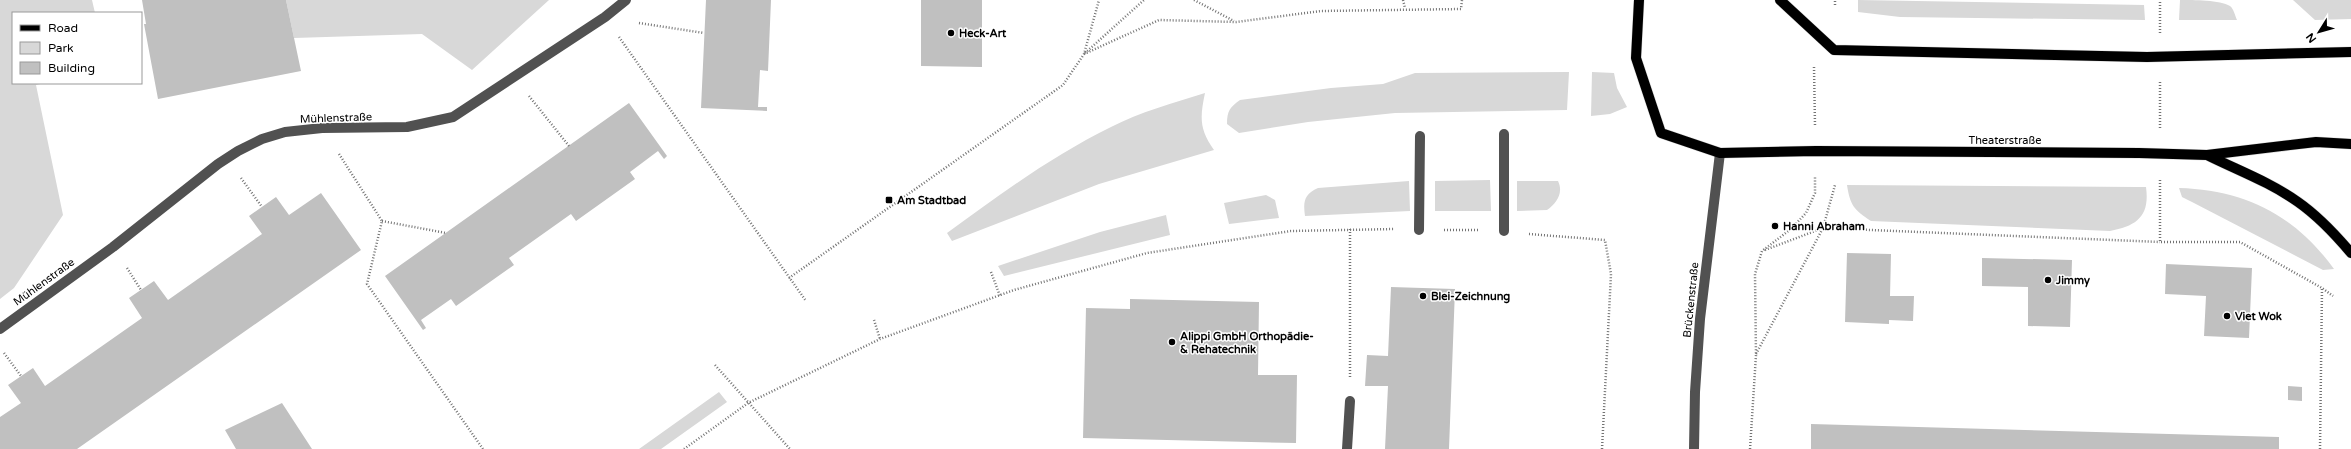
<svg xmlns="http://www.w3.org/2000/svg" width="2351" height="449" font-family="'Varela Round',sans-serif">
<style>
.green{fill:#d8d8d8}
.building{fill:#c0c0c0}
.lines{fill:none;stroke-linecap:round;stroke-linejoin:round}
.major-casing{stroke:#dbdbdb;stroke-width:11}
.path{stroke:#737373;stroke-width:2.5;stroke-dasharray:1 2;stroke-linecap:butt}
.minor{stroke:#515151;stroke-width:10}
.major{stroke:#000;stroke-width:10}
.poi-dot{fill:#000;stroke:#fff;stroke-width:1.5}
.labels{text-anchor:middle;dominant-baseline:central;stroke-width:3;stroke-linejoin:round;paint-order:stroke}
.poi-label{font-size:11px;font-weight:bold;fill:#000;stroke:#fff;text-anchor:start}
.street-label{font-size:11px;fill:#000;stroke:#fff}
</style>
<rect width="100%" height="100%" fill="#fff"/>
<path class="green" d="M0,0H92L95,13H13V83H45L36,85L63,215L14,288L0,299Z
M286,0H549L472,70L422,34L294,38Z
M1858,0L2144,5L2145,20L1900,17L1858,12Z
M2180,0C2194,0 2220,0 2230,6C2234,9 2235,16 2237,20H2179Z
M2293,0H2351V19L2315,20Z
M1569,72L1567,110L1395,113L1308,122L1239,133L1227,124C1227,111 1230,107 1240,100L1331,88L1383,84L1415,73Z
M1592,72L1614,73L1617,88L1627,107L1610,114L1591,116Z
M1205,93C1200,117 1199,129 1214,150L1099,184L952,241L947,233C999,195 1052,156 1111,127C1140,112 1173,103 1205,93Z
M1490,180L1491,211H1435V181Z
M1409,181L1410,211L1305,216C1303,202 1304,194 1318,188Z
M1517,181H1558C1564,193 1556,204 1547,210L1517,211Z
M1847,185L2137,187H2146C2150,216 2137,226 2110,231L1871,221C1854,210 1850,205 1847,185Z
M2179,188C2245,190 2295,215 2334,269L2323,270L2192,202L2182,197Z
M1266,195L1275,200L1279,218L1229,224L1224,203Z
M1166,215L1170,235L1004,276L998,266L1100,232Z
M719,392L727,402L661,449H639Z"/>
<path class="building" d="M142,0H286L301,71L158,99L144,24H146Z
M706,0H771L768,71L760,70L758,107H767V111L701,108Z
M921,0H982V67L921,66Z
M629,103L667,156L664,159L658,151L630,172L635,179L576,221L571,214L509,258L514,265L456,306L451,299L421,320L426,328L423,330L385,276Z
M321,193L361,250L77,449H0V417L21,403L8,385L33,368L45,386L142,318L129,298L154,281L168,300L262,234L249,216L276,197L289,215Z
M1847,253L1891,254L1890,296H1914L1913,321L1889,320V324L1845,322Z
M1982,258L2072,260L2070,327L2028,326V287L1982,286Z
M2166,264L2252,268L2249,338L2204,336L2206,296L2165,294Z
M1391,287L1455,289L1449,449H1385L1388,386H1365L1367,355L1388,356Z
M1130,299L1259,302L1258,375H1297L1296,443L1083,438L1086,308L1130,309Z
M2288,386L2302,387V401L2288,400Z
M282,403L312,449H236L225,430Z
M1811,424L2279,437V449H1811Z"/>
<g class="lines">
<defs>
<path id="major" d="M1639,0L1636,58L1661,133L1720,153L1816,151L2139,153L2207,155L2316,142L2351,144
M1780,0L1834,50L2147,57L2351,52
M2207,155C2237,170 2270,182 2298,202C2318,216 2335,234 2351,253"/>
</defs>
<use href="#major" class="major-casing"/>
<path class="path" d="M1194,0L1234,21
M1403,0L1405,8
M1835,5V0
M639,23L704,33
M2160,33V0
M619,37L806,301
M1085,53L1144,0
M1084,54L1159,20L1236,22L1321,11L1461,9L1462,0
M1814,67L1815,126
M2160,82V129
M529,96L569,146
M339,154L382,221L367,284L483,449
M241,178L262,207
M2160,180V242H2240L2322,288L2333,296
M382,221L446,233
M1350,229V377
M1444,230H1479
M1529,234L1605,240L1611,274L1602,449
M1765,250L1823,228L2160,242
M127,268L141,290
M991,272L1000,296
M789,278L1063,85L1084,54L1099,0
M874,320L880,339
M4,353L21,376
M1756,354L1823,228L1835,185
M715,365L790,449
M684,449L748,403L880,339L1014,290L1147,253L1291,231L1395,229
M1750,449L1756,355L1755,274L1762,251L1791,229L1806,213L1815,193V177
M2320,449L2322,288"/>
<path class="minor" d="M1504,134V231
M1419,230L1420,136
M0,329L113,247L218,164L238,151L262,139L285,132L322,128L407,127L453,117L605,17L626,0
M1347,449L1350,401
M1694,449L1695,392L1700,319L1720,153"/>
<use href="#major" class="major"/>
</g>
<g class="poi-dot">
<circle cx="951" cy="33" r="4"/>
<rect x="885" y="196" width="8" height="8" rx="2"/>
<circle cx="1775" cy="226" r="4"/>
<circle cx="2048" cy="280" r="4"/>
<circle cx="1423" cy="296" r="4"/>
<circle cx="2227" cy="316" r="4"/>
<circle cx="1172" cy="342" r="4"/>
</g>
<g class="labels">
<g class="poi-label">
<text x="959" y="33">Heck-Art</text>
<text x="897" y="200">Am Stadtbad</text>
<text x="1783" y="226">Hanni Abraham</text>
<text x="2056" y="280">Jimmy</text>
<text x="1431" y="296">Blei-Zeichnung</text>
<text x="2235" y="316">Viet Wok</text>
<text x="1180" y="336">Alippi GmbH Orthopädie-<tspan x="1180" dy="13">&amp; Rehatechnik</tspan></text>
</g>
<g class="street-label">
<text transform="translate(336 118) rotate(-2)">Mühlenstraße</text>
<text x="2005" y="140">Theaterstraße</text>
<text transform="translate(44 282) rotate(-36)">Mühlenstraße</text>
<text transform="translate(1691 300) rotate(-84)">Brückenstraße</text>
</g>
</g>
<rect x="12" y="12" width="130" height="72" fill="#ffffff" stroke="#999999"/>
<rect x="20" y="25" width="20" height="6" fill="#000000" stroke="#999999"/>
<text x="48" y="32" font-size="12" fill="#000000">Road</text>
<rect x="20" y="42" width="20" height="12" fill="#d8d8d8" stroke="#999999"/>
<text x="48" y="52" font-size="12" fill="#000000">Park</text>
<rect x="20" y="62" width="20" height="12" fill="#c0c0c0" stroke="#999999"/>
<text x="48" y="72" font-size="12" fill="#000000">Building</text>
<g transform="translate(2319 32) rotate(233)" stroke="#ffffff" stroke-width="3" paint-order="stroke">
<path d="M0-3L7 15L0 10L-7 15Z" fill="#000000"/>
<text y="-6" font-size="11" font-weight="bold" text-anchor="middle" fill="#000000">N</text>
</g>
</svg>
